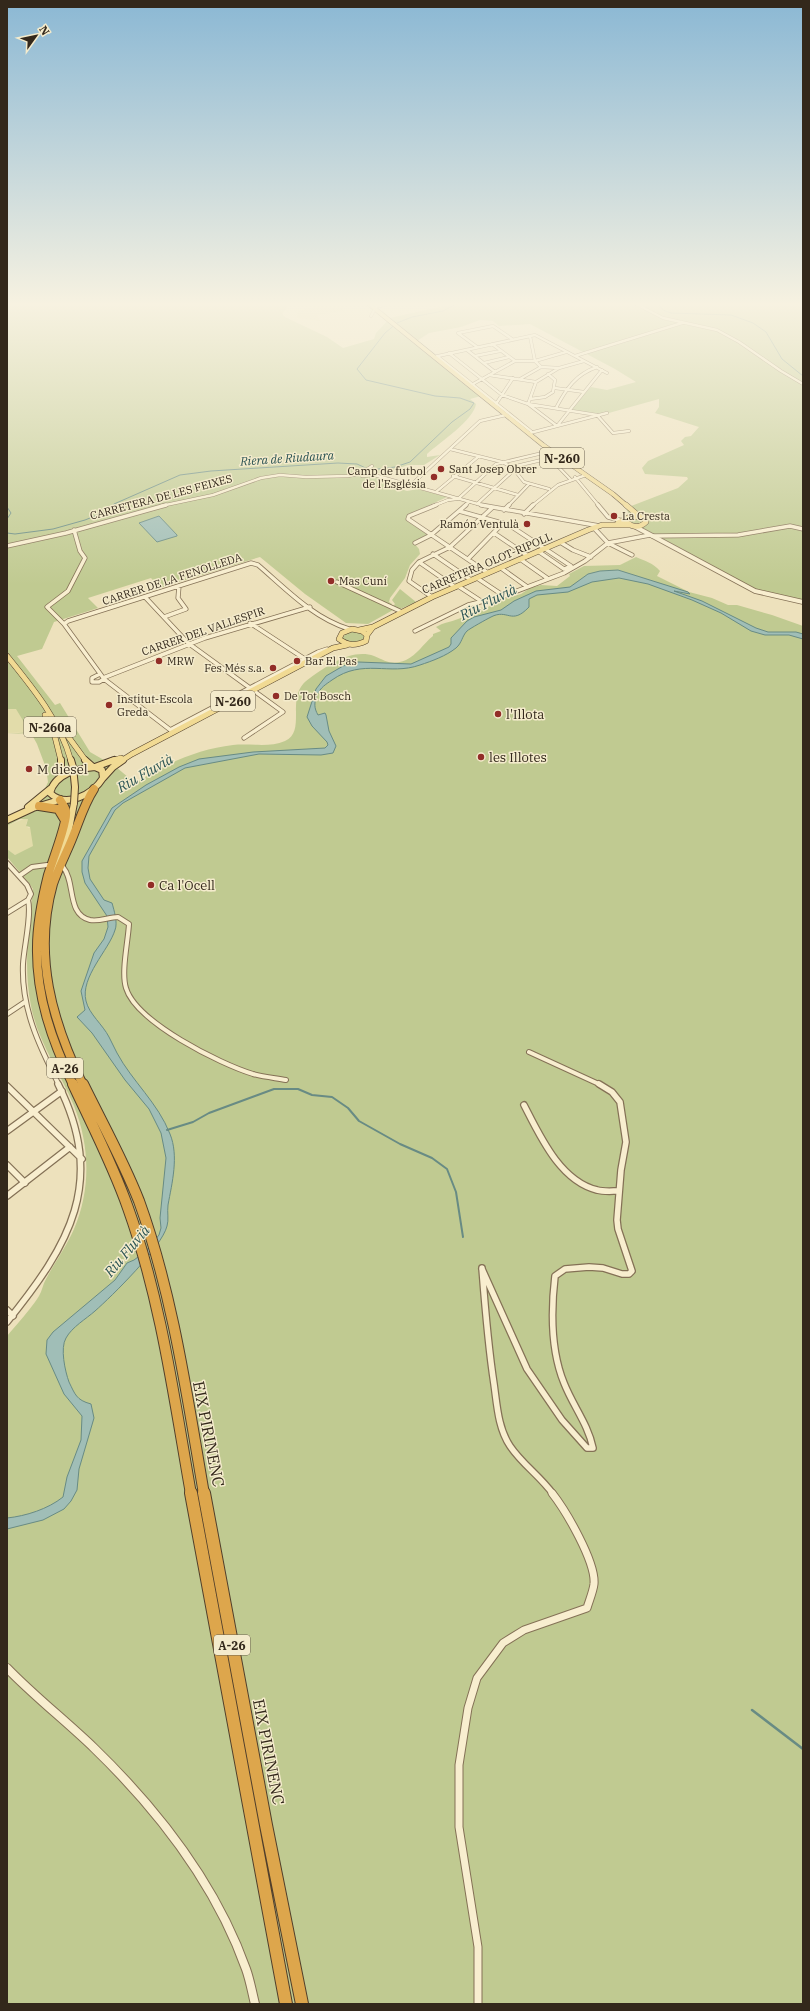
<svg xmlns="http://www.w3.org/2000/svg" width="810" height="2011" font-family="'IBM Plex Serif',serif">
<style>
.farmland{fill:#e2dcaa}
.green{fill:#c0ca91}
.water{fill:#a0beb7;stroke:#688b84}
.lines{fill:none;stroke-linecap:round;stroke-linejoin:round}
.stream-far2{stroke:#688b84;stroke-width:1}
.stream-far1{stroke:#688b84;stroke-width:2}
.stream{stroke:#688b84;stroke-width:2.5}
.minor-far4-casing{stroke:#847156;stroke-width:3.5}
.minor-far3-casing{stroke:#847156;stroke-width:5}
.minor-far2-casing{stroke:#847156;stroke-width:6}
.minor-far1-casing{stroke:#847156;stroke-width:8}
.minor-casing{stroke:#847156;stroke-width:9}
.tertiary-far1-casing{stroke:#847156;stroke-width:5.5}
.tertiary-casing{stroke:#847156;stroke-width:10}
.primary-far2-casing{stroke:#513f2b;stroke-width:5}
.primary-far1-casing{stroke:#513f2b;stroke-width:6}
.primary-casing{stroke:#513f2b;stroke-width:8}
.motorway-far2-casing{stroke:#513f2b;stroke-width:10}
.motorway-far1-casing{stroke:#513f2b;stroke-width:12}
.motorway-casing{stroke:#513f2b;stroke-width:14}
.minor-far4{stroke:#f8eecf;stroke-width:2.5}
.minor-far3{stroke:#f8eecf;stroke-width:3.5}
.minor-far2{stroke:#f8eecf;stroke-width:4}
.minor-far1{stroke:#f8eecf;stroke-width:5.5}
.minor{stroke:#f8eecf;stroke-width:7}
.tertiary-far1{stroke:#f8eecf;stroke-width:4}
.tertiary{stroke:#f8eecf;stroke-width:8}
.primary-far2{stroke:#f1da93;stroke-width:4}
.primary-far1{stroke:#f1da93;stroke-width:5}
.primary{stroke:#f1da93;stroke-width:6}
.motorway-far2{stroke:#dda64c;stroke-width:8}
.motorway-far1{stroke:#dda64c;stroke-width:10}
.motorway{stroke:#dda64c;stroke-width:12}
.primary-bridge-casing{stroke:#513f2b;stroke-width:8;stroke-linecap:butt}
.primary-bridge{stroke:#f1da93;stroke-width:6}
.poi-dot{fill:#922d27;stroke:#f4ebcc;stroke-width:1.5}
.labels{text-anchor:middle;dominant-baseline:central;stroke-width:3;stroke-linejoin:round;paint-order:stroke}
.far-poi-label{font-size:11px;fill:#33281b;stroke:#f4ebcc;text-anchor:start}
.far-street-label{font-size:11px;fill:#33281b;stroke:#f4ebcc}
.far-water-label{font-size:12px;font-style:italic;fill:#2a5353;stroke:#f4ebcc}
.shield{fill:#f4ebcc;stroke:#6d6250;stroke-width:1}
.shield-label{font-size:12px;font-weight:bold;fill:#33281b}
.poi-label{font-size:13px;fill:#33281b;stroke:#f4ebcc;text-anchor:start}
.water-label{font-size:14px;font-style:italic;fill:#2a5353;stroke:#f4ebcc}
.near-street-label{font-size:16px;fill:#33281b;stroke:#f4ebcc}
</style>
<rect width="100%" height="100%" fill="#ede1bc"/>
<path class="farmland" d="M306,304H342L344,311L317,315L320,321L297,318L298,311L313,307Z
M7,664L41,732L7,733Z
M26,818L28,819L26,824L28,828L36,826L50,840L15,855L7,849V826Z"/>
<path class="green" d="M7,304H289L282,314L285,317L327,337L343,348L374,339L376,333L390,318L453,304H803V604L768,596L749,590L622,519L629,514L626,508L678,488L688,479L687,477L645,474L642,468L648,461L684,445L681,441L685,437L691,436L699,427L655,413L659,407V399L598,416L570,409L591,387L607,390L636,382L615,369L530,324L499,326L493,321L480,320L461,327L429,333L417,341L481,396L470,399L476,404C474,420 439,443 427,454V457L440,455L424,465H408L385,473H376L371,476L382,479L377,481L407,491L418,489L447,497L408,515L406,520L428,535L413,542L419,549L420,554L410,565L405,578L390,598L389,602L392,604L390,607L393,610L368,624L346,623L305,594L260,557L160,588L151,578L88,598L98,608L54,622L42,649L17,656L55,705L60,703L90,752L116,767L135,783C165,764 198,749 233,745C250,743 269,748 285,741C308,730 283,695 310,678C327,666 352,648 374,656C386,661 392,666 406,660C417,655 423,644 433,636V634L441,631L436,627L438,626C447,621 458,621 466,615L465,613L479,608L488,607L506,598L521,594L530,588L541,585L557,586L570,576L569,574L584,566L620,565L636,557C645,561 653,563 660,571L657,576L689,592L712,598L728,605H737L772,615L803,626V2004H7V1336C15,1327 33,1306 39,1296C42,1291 43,1284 46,1279C55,1262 66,1247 74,1229C91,1189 90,1146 74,1106C60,1072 38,1042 31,1006C23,965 29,930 33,889L29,883L7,857V849L15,855L33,846L30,827L26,826L28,819H20L7,826V822L36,809L48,782L46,768L37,744L31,733L7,734L30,732L16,709H7Z
M400,589L416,602L398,610L393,606L395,604L392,600Z
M357,631L364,634V640L349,644L342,638L348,632Z"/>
<path class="water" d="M159,516L177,535V536L157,542L139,523Z
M618,570L688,592L690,594L674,591L702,601L756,628L768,632H796L803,634V639L789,635H765L751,631L721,613L692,600L648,584L619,578L592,582L568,592L537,595L529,599V607C511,626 508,608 491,617C487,619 469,629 467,631C462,636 462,643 456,648C446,656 432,661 420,665C389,676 363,658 332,680C325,685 321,687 317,695C314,703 314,708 318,715L325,713L326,715L329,731L336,746L333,753L321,755L259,754L185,768L123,803L115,810L89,856L88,868L90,879L104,900L112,903C114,910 118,923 115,930C109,950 80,977 86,1001C89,1014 103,1025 109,1037C112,1042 114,1048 117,1053C132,1081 158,1103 170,1134C179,1156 172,1183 168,1205C167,1212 169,1220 167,1226C162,1247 112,1296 95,1311C86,1319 72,1327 66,1338C60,1348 65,1371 69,1382C75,1394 76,1400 91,1404L94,1418L79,1469L77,1490L71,1501L64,1509L43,1520L7,1529V1518C26,1516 48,1509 63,1497L67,1477L81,1440L82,1416L64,1394L46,1354L47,1340L53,1332L115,1280L127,1263L134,1260L146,1251L159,1235L161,1228L160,1218L166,1158L161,1133L149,1109L125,1080L92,1033L77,1017L85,1010L81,991L94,953L104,939L108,927L107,916L85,883L82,872V861L112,808L146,785L179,767L199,759L253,752L325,748L328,745L327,742L312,726L307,717L316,689L326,676L343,666L358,662L411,664L449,647L451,644V638L467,621L474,617L501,610L514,601L536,591L570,587L588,574L600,571Z"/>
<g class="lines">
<path class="stream-far2" d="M659,304L663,310L671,313L731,315L753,323L766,332L782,359L803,376
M7,507L11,513L7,519
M7,533L15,534L53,529L85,520L105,512L114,504L180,475L211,471L338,463L357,464L370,470L395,467L410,462L452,422L470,409L474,403L460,398L435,396L366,380L357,369L385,333L397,323L412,317L443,311L456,304"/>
<path class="stream-far1" d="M167,1130L193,1122L209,1113L274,1089H298L312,1095L332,1097L348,1108L359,1121L400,1144L432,1158L447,1169L456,1192L463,1237"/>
<path class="stream" d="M752,1710L803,1749"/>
<defs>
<path id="minor-far4" d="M636,304L663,318L717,330L739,342L781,371L803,384
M373,307L390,304
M371,316L376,307
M530,336L535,361L541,367L559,368
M492,344L515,361H535L566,352
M477,347L458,333L493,326L512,339
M467,350L495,372
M449,353L502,395L528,404L557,426
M437,356L532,432
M438,356L535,335L607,373
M475,356L500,351
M575,356L682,323
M584,361L559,368L536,382L528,404L597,415L613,433L629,431
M484,363L509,357
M489,375L536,382
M520,379L541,367
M473,384L515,361
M555,388L584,392
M530,399L545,397L553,392L555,380L548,374
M496,404L513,378
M556,408C566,389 576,374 597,367
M557,426L602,370
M530,433L607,413
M450,449L502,462L512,467L524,482L549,489
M544,452L570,479
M512,467L550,458
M362,476L374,475L485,506
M453,476L518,495
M575,477L599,506
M411,485L480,421L506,415
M436,492L478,457
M459,498L496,464L551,451
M477,504L514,470
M161,506L213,495L261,478L280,475L306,477L348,476L365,473L366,470L372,466
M433,506L448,500L457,499
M464,506L469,502
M508,506L529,484
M532,506L558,485L586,475"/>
<path id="minor-far3" d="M436,505L409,516L408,519L488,573
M481,505L600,526
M598,505L608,517L623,521
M504,510L509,505
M459,511L509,525L571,566L564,569L538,551
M524,514L533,505
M594,528L608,543L632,555
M74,530L80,551L85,558L68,591L47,607L64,624L104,679L173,732
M494,533L528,556
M652,536L738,535L790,526L803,529
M560,542L573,550L591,557
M415,543L431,535L466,505
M7,546L66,533L166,505
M433,554L471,580
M468,559L503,523
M520,559L547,578
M419,562L455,587
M501,568L526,586
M477,578L504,596
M337,582L402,612
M458,586L481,601
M145,597L188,643L283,712L244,738
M432,597L409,581L412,570L419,562L450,547L492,508
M164,617L186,609L178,598L179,586
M250,623L305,659
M64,624L68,621L251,563L258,565C286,589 313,618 349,629
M415,631L468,605L504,596L564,573L585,561L608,543L650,535
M100,674L92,678V682H99L104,679
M103,678L205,638L310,607
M170,730L318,652L327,649"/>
<path id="minor-far2" d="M7,863L27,885L31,894L28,900
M63,867C76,882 66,914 90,920C99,922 109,917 118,917L129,924C128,942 121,972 126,988C136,1022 220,1064 253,1074C264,1077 275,1078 286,1080
M19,876L32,867L47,865
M28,900C32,915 24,946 23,964C21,1008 39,1046 59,1085
M7,913L28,900
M7,1014L25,1002
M529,1052L601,1085"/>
<path id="minor-far1" d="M7,1086L82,1159
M524,1105C540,1136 560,1181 597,1190C604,1192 612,1191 619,1191
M7,1131L62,1091
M7,1165L25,1183
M7,1196L70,1147
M482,1268C485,1307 488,1345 494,1384C497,1405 498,1428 510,1446C522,1464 540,1476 553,1494
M482,1269L527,1369L562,1420L587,1448H593C588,1424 573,1406 564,1383C551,1351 551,1310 555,1276L565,1269L589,1267L603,1268L622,1274H629L632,1271L618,1229L617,1220L621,1170L626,1142L620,1102L612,1092L599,1084
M7,1310L13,1316
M7,1322C70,1244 107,1182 58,1084"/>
<path id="minor" d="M478,2004V1947L459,1827V1765L468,1708L477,1678L503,1643L524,1630L587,1608C589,1601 593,1592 594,1584C596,1562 566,1511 552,1493"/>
<path id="tertiary-far1" d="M634,526L755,591L803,602"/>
<path id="tertiary" d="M7,1668C34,1696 66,1721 94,1748C157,1809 216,1885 246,1969C250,1980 252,1992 255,2004"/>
<path id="primary-far2" d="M369,304L543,445L613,494L627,506"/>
<path id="primary-far1" d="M626,505L640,517
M618,523L632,516L644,518L646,522C639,529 630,527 625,520
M352,629L362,631L367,635L366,641C355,646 349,646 339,639L342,633Z
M359,630L373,627L432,597L588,530L602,525H629
M367,635L373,627
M7,656C33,688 60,721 71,761
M45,715L55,737L61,761
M59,724L86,761
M111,761L121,758
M121,761L132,754L333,648L347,645"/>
<path id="primary" d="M61,760V777
M71,760L73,767
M85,760L93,767
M95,767L102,770L103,778C93,794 66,809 50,793C55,773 77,769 95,767Z
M95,767L114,760
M103,778L113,767L123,760
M28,807L50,789
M7,820L33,808L59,800
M50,883L69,830L74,803"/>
<path id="motorway-far2" d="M60,800C62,803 65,807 66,811C68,821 52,862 48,875C42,899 37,923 37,947C36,996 52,1041 73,1085
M39,806L58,809L64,819
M83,1085C52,1021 33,955 53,884C58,869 66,854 72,839C79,822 84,804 94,789"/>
<path id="motorway-far1" d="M73,1084C92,1125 113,1165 128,1208C161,1300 174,1398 191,1494
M83,1084C102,1123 123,1160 139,1201C173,1295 187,1396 204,1494"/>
<path id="motorway" d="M191,1493L286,2004
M204,1493L266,1825L302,2004"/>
</defs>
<use href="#minor-far4" class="minor-far4-casing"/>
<use href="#minor-far3" class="minor-far3-casing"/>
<use href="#minor-far2" class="minor-far2-casing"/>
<use href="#minor-far1" class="minor-far1-casing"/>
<use href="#minor" class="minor-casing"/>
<use href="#tertiary-far1" class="tertiary-far1-casing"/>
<use href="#tertiary" class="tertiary-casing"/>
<use href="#primary-far2" class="primary-far2-casing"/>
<use href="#primary-far1" class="primary-far1-casing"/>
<use href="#primary" class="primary-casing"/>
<use href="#motorway-far2" class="motorway-far2-casing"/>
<use href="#motorway-far1" class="motorway-far1-casing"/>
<use href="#motorway" class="motorway-casing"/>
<use href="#minor-far4" class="minor-far4"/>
<use href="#minor-far3" class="minor-far3"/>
<use href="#minor-far2" class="minor-far2"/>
<use href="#minor-far1" class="minor-far1"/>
<use href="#minor" class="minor"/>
<use href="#tertiary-far1" class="tertiary-far1"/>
<use href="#tertiary" class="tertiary"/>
<use href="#primary-far2" class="primary-far2"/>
<use href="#primary-far1" class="primary-far1"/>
<use href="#primary" class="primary"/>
<use href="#motorway-far2" class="motorway-far2"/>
<use href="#motorway-far1" class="motorway-far1"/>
<use href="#motorway" class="motorway"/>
<defs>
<path id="primary-bridge" d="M73,767L75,787L74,803"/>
</defs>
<use href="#primary-bridge" class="primary-bridge-casing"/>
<use href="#primary-bridge" class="primary-bridge"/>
</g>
<linearGradient id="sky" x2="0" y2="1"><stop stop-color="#8bb8d4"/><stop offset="0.52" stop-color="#f7f2e1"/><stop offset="1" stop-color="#f7f2e1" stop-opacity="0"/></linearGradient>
<rect width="810" height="585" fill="url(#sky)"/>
<g class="poi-dot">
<circle cx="441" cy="469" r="4"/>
<circle cx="434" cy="477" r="4"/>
<circle cx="614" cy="516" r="4"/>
<circle cx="527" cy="524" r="4"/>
<circle cx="331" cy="581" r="4"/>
<circle cx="159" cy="661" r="4"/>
<circle cx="297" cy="661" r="4"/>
<circle cx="273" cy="668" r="4"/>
<circle cx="276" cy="696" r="4"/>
<circle cx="109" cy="705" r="4"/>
<circle cx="498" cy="714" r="4"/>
<circle cx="481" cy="757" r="4"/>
<circle cx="29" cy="769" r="4"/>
<circle cx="151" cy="885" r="4"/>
</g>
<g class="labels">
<g class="far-poi-label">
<text x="449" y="469">Sant Josep Obrer</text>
<text x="426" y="471" text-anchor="end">Camp de futbol<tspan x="426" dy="13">de l'Església</tspan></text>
<text x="622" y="516">La Cresta</text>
<text x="519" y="524" text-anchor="end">Ramón Ventulà</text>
<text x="339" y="581">Mas Cuní</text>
<text x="167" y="661">MRW</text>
<text x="305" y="661">Bar El Pas</text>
<text x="265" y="668" text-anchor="end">Fes Més s.a.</text>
<text x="284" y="696">De Tot Bosch</text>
<text x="117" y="699">Institut-Escola<tspan x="117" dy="13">Greda</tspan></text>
</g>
<g class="far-street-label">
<text transform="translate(161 497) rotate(-15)">CARRETERA DE LES FEIXES</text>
<text transform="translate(487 563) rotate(-23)">CARRETERA OLOT-RIPOLL</text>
<text transform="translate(172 579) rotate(-18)">CARRER DE LA FENOLLEDA</text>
<text transform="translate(203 631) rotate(-19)">CARRER DEL VALLESPIR</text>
</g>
<g class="far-water-label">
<text transform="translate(287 458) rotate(-4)">Riera de Riudaura</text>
</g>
<g class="shield">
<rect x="540" y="448" width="44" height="20" rx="3"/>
<rect x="211" y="691" width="44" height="20" rx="3"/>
<rect x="24" y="717" width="52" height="20" rx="3"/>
<rect x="47" y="1058" width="36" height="20" rx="3"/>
<rect x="214" y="1635" width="36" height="20" rx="3"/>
</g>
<g class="shield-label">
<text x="562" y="458">N-260</text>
<text x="233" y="701">N-260</text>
<text x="50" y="727">N-260a</text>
<text x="65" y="1068">A-26</text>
<text x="232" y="1645">A-26</text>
</g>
<g class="poi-label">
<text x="506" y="714">l'Illota</text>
<text x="489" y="757">les Illotes</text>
<text x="37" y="769">M diesel</text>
<text x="159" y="885">Ca l'Ocell</text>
</g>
<g class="water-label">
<text transform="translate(488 602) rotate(-27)">Riu Fluvià</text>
<text transform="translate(145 773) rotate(-30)">Riu Fluvià</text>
<text transform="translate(127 1251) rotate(-50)">Riu Fluvià</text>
</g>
<g class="near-street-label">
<text transform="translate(209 1434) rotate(79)">EIX PIRINENC</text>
<text transform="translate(269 1752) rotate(79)">EIX PIRINENC</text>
</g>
</g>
<rect width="810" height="2011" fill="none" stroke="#33281b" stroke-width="16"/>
<g transform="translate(36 36) rotate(57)" stroke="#f4ebcc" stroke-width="3" paint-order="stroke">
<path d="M0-3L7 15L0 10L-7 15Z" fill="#33281b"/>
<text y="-6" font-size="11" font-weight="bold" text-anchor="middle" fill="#33281b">N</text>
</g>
</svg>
